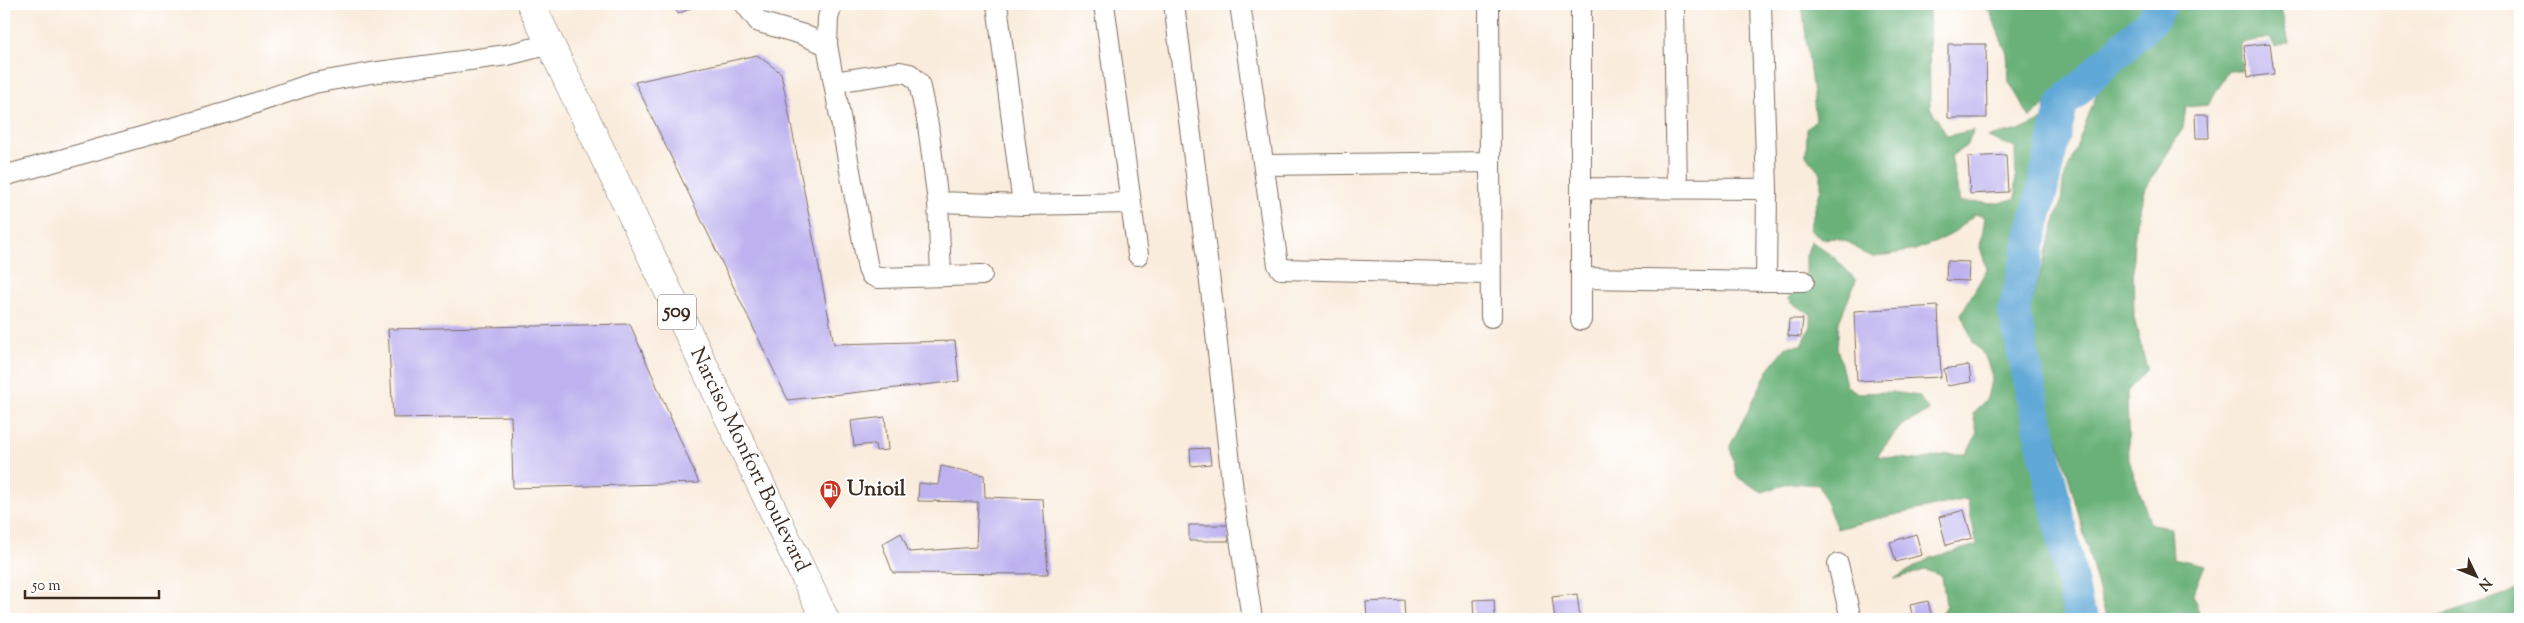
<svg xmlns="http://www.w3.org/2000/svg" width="2524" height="623" font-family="'Sorts Mill Goudy',serif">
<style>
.forest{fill:#69b178;stroke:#526e4b}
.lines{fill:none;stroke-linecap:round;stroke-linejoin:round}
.river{stroke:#60a8d7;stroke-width:32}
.building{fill:#bdb2ef}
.street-casing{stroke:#7e6e60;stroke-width:22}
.primary-casing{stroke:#7e6e60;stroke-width:29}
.street{stroke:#fff;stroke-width:20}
.primary{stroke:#fff;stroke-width:28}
.labels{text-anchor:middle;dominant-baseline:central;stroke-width:4;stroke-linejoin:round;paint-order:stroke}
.shield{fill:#fff;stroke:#766a62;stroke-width:1}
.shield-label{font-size:20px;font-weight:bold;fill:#3b2a1e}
.street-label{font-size:21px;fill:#3b2a1e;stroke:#fff}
.poi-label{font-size:21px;font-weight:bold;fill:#3b2a1e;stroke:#fff;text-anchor:start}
</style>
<rect width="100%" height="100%" fill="#fff"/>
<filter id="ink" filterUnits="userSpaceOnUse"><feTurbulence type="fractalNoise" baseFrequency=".02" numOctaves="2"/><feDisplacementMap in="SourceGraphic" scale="10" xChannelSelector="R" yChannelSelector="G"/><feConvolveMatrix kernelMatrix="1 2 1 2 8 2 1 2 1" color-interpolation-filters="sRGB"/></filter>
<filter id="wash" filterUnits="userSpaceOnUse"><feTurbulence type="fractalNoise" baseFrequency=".0096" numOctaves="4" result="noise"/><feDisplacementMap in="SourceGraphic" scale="20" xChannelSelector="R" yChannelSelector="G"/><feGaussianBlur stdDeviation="1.12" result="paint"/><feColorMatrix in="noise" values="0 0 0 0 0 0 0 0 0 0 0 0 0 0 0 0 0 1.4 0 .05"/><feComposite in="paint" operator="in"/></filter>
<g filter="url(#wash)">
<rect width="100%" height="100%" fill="#f9ecdc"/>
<path class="forest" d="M1802,4H1933L1929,6L1930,107L1947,136L1974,130L1966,146L1951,156L1960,202L1999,203L2016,198L2015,148L1988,137L2023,129L2045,119L2003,312L2059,570L2067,619H1939L1946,605L1942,576L1925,570L1894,579L1930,558L1977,545L1967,499C1924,509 1880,517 1837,529L1819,485L1791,483L1762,492L1737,477L1730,446L1770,367L1787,346L1802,345L1811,326V314L1791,303L1787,298L1806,286V256L1811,241L1835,258L1856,280L1839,322L1837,347L1846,385L1858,393L1892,392L1919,396L1929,411L1901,426L1877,456L1919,460L1948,454H1966L1977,434L1973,414L1987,398L1992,376L1985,356L1973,342L1961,314L1987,269L1980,247L1985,217L1975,214L1952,234L1936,242L1915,250L1874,257L1863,253L1850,243L1836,238L1822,239L1809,229L1821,188V173L1806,156L1807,129L1816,120Z
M1981,4H2151L2144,15L2030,118L2009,82L2007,54L1990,12Z
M2177,4H2280L2289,42L2275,47L2270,38L2240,43L2241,71H2228L2208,105L2186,107L2183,128L2146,188L2136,222L2133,253L2134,318L2147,369L2127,392L2129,460L2151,525L2171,528L2173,558L2205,565L2193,594L2201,619H2109L2104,610L2066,467L2035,366L2028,314L2061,202L2063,182L2097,93Z
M2520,589V619H2432Z"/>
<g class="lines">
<path class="river" d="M2083,619L2079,614L2014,311L2062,104L2151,21L2162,4"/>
</g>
<g id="blocks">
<path class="building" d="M673,4H700L678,14Z
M2270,43L2274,74L2248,77L2244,46Z
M1948,44H1986L1987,118H1948Z
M757,55L781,73L834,344L955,341L959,381L788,400L635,82Z
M2195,114H2208L2209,138H2196Z
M2006,155L2008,192L1970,194L1968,157Z
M1947,261L1969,262L1968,281L1946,280Z
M1938,306L1941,377L1857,381L1854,311Z
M1789,319H1803L1801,337L1788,336Z
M630,324L699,483L513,488L511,416L393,418L388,329Z
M1969,365L1971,382L1947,386L1944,369Z
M885,417L888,450L876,451L875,444L854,446L851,421Z
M1209,448L1211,464L1191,466L1190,449Z
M941,466L984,475L985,497L1043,499L1048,574L893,573L882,544L901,533L909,552L976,547L978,502L918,501L919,483L938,485Z
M1964,510L1972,538L1946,545L1939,517Z
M1189,525H1229V541H1189Z
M1916,534L1922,555L1896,562L1890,542Z
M1577,594L1580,619H1555L1552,597Z
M1494,599L1495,619H1474L1473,600Z
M1404,600L1405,619H1367L1366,602Z
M1928,601L1931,615L1913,619L1910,605Z"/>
</g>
</g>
<g filter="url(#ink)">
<use href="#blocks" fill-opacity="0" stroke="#7e6e60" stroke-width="1"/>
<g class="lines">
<defs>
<path id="street" d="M745,4L759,22L801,34L827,45
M832,4L828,18L827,45L868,269L871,275L878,278L982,275
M997,4L1023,205
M1104,4L1138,255
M1174,4L1213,306L1233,491L1252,619
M1240,4L1278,265L1281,269L1490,274
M1489,4L1491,317
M1674,4L1677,189
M834,82L900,72L910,74L919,83L928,125L938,202L941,275
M1265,165L1490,162
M4,176L232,111L314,83L371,73L507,55L550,44
M1582,188L1767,189
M938,202L1023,205L1131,203
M1581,278L1766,281L1767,189L1761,4
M1766,281H1804
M1581,320V4
M1838,564L1851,619"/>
<path id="primary" d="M531,4L825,619"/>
</defs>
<use href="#street" class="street-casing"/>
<use href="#primary" class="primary-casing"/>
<use href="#street" class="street"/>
<use href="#primary" class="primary"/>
</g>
</g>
<defs>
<symbol id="fuel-pin" viewBox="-11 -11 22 30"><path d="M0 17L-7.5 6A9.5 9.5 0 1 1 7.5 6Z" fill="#c8321e" stroke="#fff"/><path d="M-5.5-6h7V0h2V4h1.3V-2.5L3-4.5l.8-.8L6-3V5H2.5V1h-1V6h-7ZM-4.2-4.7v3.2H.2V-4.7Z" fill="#fff"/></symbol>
</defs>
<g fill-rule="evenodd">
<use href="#fuel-pin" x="818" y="478" width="25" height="34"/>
</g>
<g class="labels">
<rect class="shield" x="658" y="294.5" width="38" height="35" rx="4"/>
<g class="shield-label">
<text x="677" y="312">509</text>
</g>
<g class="street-label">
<text transform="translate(749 460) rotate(64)">Narciso Monfort Boulevard</text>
</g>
<g class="poi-label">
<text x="847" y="490">Unioil</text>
</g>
</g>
<rect width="2524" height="623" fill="none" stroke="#fff" stroke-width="20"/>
<g transform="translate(2476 576) rotate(133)" stroke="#ffffff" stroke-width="4" paint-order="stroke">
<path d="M0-4L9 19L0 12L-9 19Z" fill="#3b2a1e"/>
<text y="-8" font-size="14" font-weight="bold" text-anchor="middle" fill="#3b2a1e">N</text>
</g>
<path d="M25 590v8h134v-8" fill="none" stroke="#3b2a1e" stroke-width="2.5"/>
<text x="32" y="590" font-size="15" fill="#3b2a1e" stroke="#ffffff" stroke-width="4" paint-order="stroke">50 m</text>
</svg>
